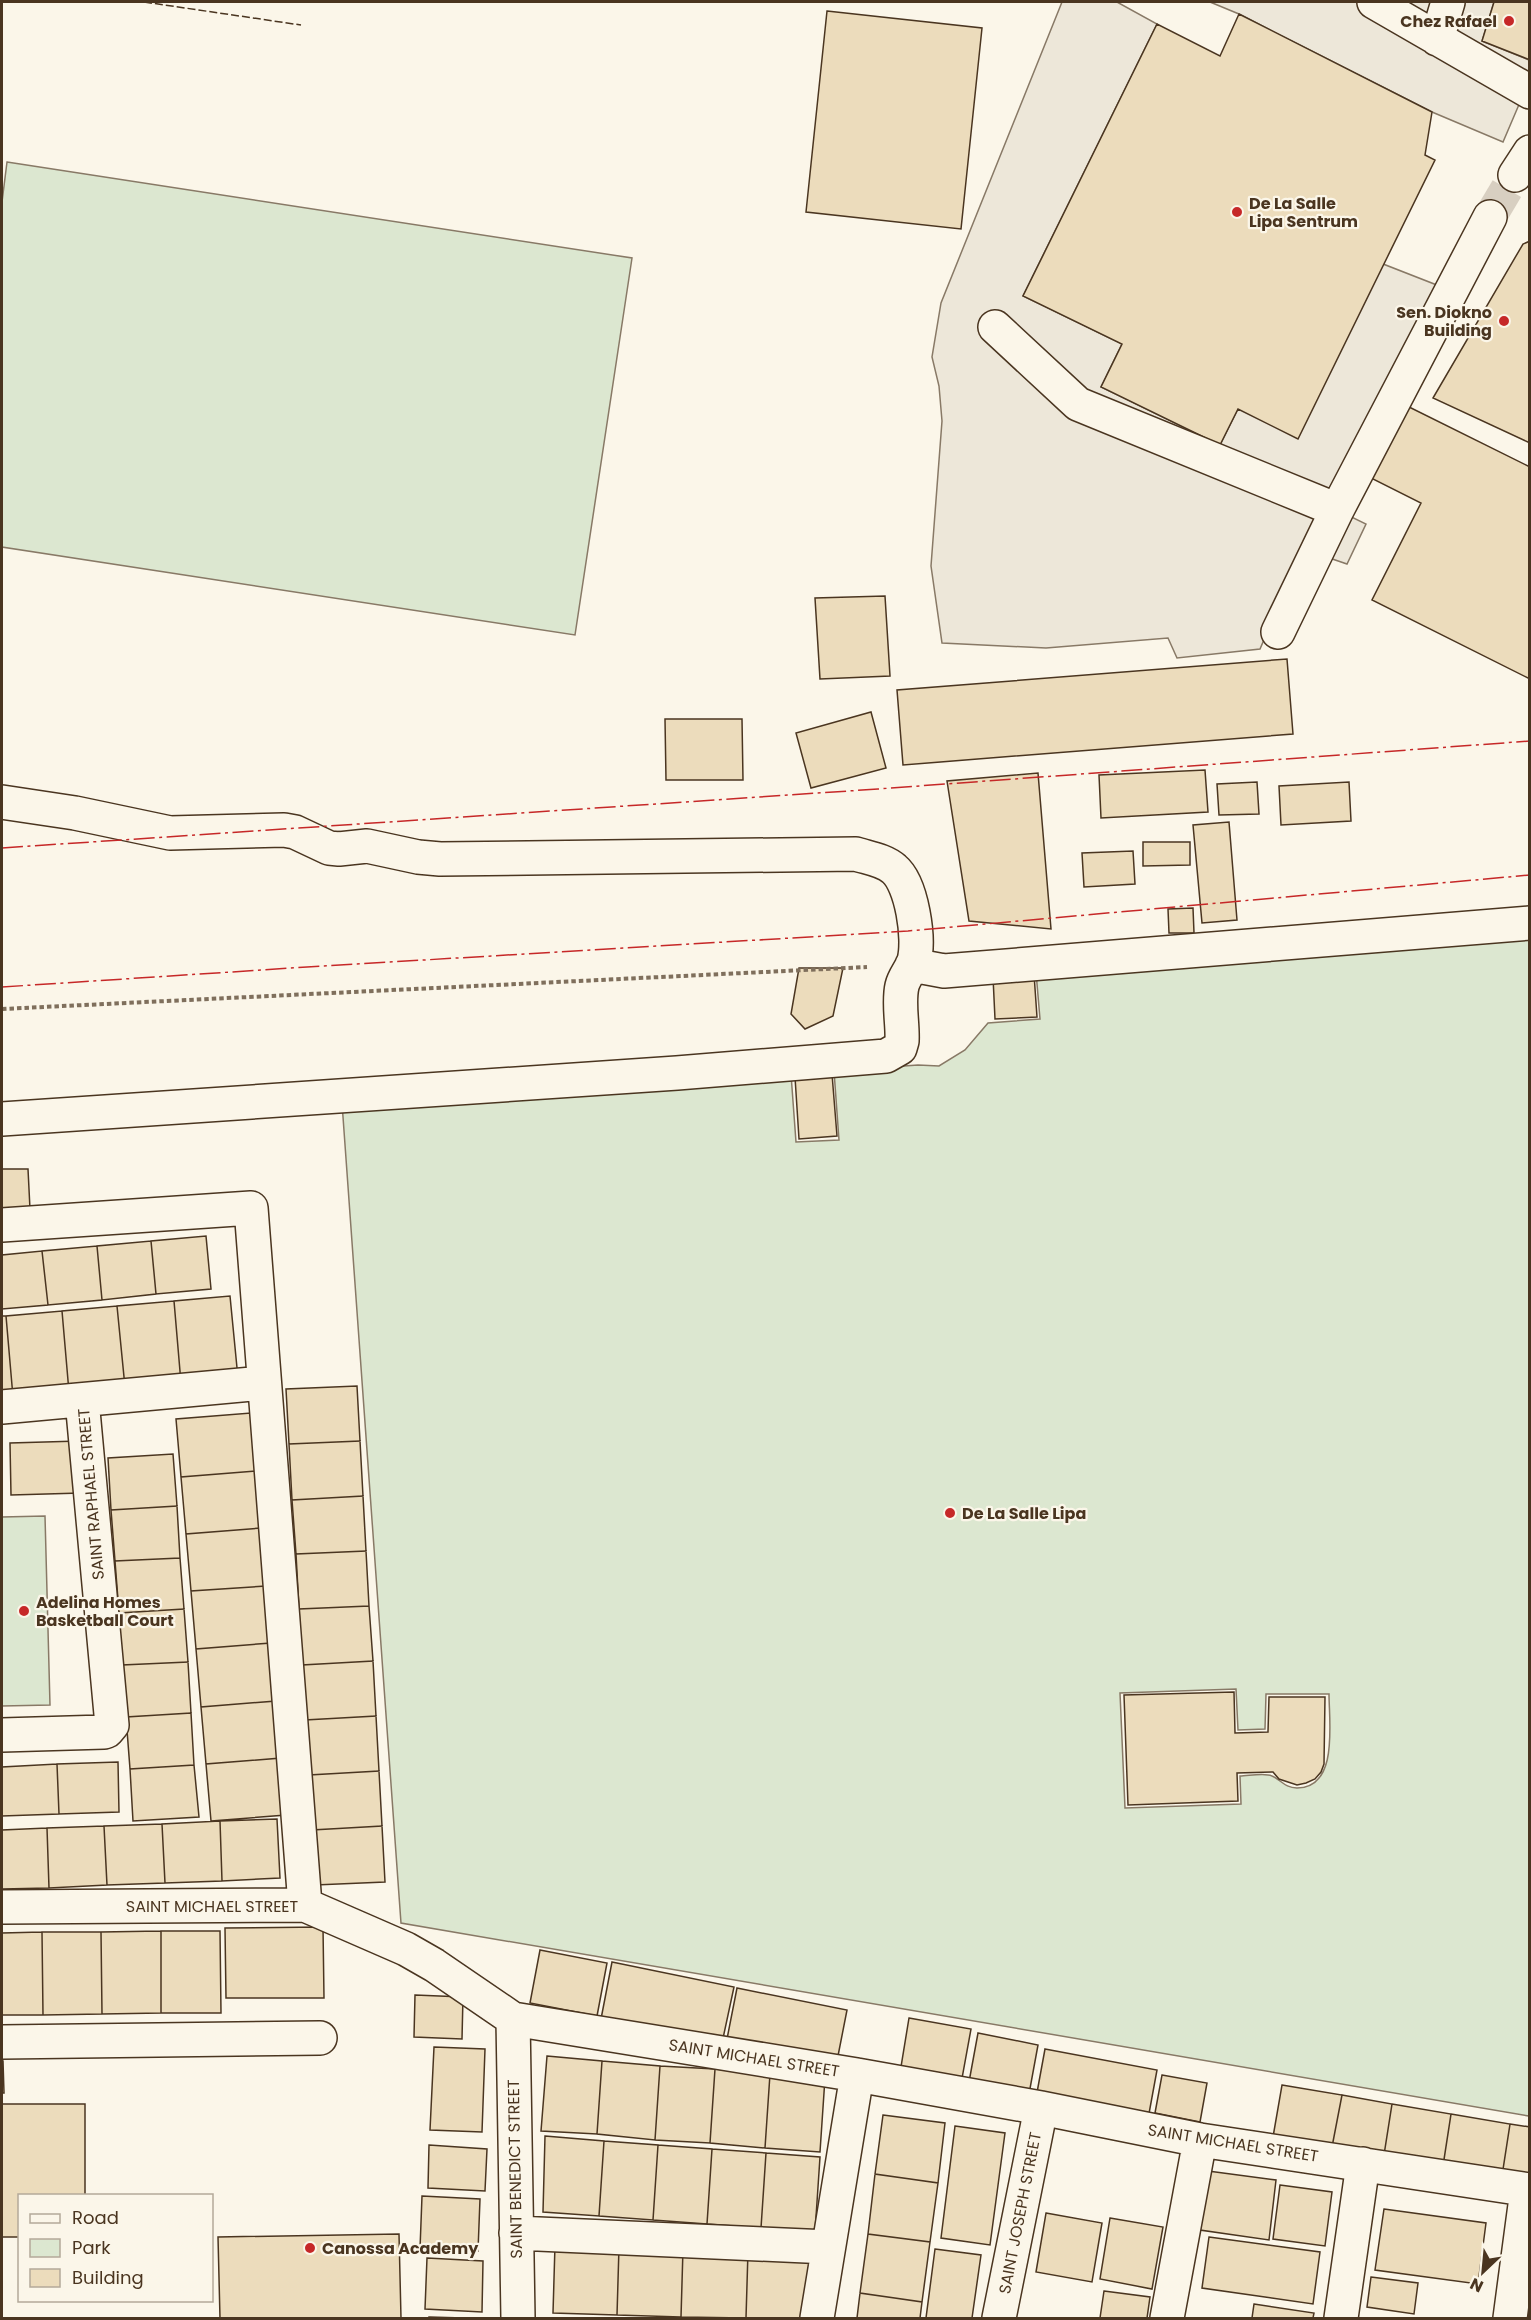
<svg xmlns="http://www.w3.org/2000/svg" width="1531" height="2320" font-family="Poppins,sans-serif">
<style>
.green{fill:#dce7d0;stroke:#887966;stroke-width:1.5;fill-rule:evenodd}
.parking{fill:#ede7d9;stroke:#887966;stroke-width:1.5}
.building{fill:#ecdcbc;stroke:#4a3520;stroke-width:1.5}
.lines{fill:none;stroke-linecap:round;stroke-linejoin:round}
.minor-tunnel{stroke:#d8cfc1;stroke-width:33;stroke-dasharray:33 16;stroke-linecap:butt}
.minor-casing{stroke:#4a3520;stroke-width:36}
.path{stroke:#7f6f5c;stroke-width:4;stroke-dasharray:4.5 3;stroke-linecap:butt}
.minor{stroke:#fbf6e9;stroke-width:33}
.fence{stroke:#4a3520;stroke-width:1.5;stroke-dasharray:8 3;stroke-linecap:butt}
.power{stroke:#c62828;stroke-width:1.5;stroke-dasharray:21 4.5 3 4.5;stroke-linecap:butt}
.poi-dot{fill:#c62828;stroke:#fbf6e9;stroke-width:2}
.labels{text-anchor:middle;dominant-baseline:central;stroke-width:4.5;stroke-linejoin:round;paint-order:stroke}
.poi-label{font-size:16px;font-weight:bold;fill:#4a3520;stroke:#fbf6e9;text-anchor:start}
.street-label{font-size:16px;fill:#4a3520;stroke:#fbf6e9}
</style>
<rect width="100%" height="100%" fill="#fbf6e9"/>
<path class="green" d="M7,162L632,258L575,635L2,547V202Z
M1529,936V2116L401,1923L342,1103L791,1074L796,1142L839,1140L834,1071L918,1065L939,1066L965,1050L988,1023L1040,1019L1036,972ZM1236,1689L1238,1730L1265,1729L1266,1694H1329C1329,1722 1339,1788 1297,1788C1285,1788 1281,1780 1272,1776C1265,1772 1248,1776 1240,1776L1241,1804L1125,1808L1120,1693Z
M45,1516L50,1705L2,1706V1517Z"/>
<path class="parking" d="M1062,2H1117L1157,24L1023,296L1122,344L1101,387L1220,445L1238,409L1383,264L1447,289L1331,507L1366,524L1347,564L1303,549L1260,649L1177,658L1168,638L1046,648L942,643L931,566L942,421L939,386L932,357L941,303Z
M1210,2H1494L1482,41L1529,60V81L1503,142L1432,112L1239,14Z"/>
<path class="building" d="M1494,2H1530V60L1482,41Z
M827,11L982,28L961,229L806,212Z
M1239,14L1432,112L1425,155L1435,160L1298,439L1238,409L1220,445L1101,387L1122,344L1023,296L1157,24L1220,56Z
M1530,241V443L1433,398L1523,244Z
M1395,400L1530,467V679L1372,600L1421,503L1359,472Z
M885,596L890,676L820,679L815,598Z
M1287,659L1293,734L903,765L897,690Z
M871,712L886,768L811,788L796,733Z
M665,719H742L743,780H666Z
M1205,770L1208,812L1101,818L1099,775Z
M1038,773L1051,929L969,921L947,781Z
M1257,782L1259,814L1219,815L1217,784Z
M1349,782L1351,821L1281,825L1279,786Z
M1229,822L1237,920L1202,923L1193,825Z
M1143,842H1190V865L1143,866Z
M1133,851L1135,884L1084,887L1082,853Z
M1193,908L1194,933H1169L1168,909Z
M799,968H843L833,1016L805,1029L791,1014Z
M1034,974L1037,1017L995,1019L993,977Z
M832,1074L837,1136L799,1139L795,1077Z
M2,1169H28L30,1209L2,1210Z
M206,1236L211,1289L156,1294L151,1241Z
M151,1241L156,1294L102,1300L97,1246Z
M97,1246L102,1300L48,1305L42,1251Z
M42,1251L48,1305L2,1309V1255Z
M230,1296L238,1378L181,1383L174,1301Z
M174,1301L181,1383L125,1387L117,1306Z
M117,1306L125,1387L69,1392L62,1311Z
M62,1311L69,1392L13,1397L6,1316Z
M2,1316H6L13,1397L2,1398Z
M357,1386L360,1441L289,1444L286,1389Z
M251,1413L256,1471L181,1477L176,1419Z
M79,1441L81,1493L11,1495L10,1443Z
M360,1441L363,1496L292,1500L289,1444Z
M173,1454L177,1506L111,1510L108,1458Z
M256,1471L261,1528L186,1534L181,1477Z
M363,1496L366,1551L296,1554L292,1500Z
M177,1506L180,1558L115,1561L111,1510Z
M261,1528L266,1586L191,1591L186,1534Z
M366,1551L369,1606L299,1609L296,1554Z
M180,1558L184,1609L119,1613L115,1561Z
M266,1586L271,1643L196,1649L191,1591Z
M369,1606L373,1661L302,1665L299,1609Z
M184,1609L188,1662L122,1665L119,1613Z
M271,1643L276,1701L201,1707L196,1649Z
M373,1661L376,1716L305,1720L302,1665Z
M188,1662L191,1713L126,1717L122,1665Z
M1234,1692L1235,1733L1268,1732L1269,1697H1325L1324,1764L1321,1772L1315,1779L1306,1783L1297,1785L1279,1779L1273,1772L1237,1773L1238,1801L1128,1805L1124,1695Z
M276,1701L281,1758L206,1764L201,1707Z
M191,1713L194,1765L130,1769L126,1717Z
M376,1716L379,1771L309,1775L305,1720Z
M281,1758L286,1815L211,1821L206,1764Z
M118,1762L119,1812L59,1814L57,1764Z
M57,1764L59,1814L2,1816V1767Z
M194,1765L199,1817L133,1821L130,1769Z
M379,1771L382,1826L312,1830L309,1775Z
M277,1819L280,1878L222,1881L220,1821Z
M220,1821L222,1881L165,1883L162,1824Z
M162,1824L165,1883L107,1885L104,1826Z
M104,1826L107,1885L49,1888L47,1828Z
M382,1826L385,1882L315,1885L312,1830Z
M47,1828L49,1888L2,1889V1830Z
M323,1927L324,1998H226L225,1928Z
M161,1931H220L221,2013H161Z
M161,1931V2013L102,2014L101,1932Z
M42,1932L43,2015H2V1933Z
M42,1932H101L102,2014L43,2015Z
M540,1950L607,1963L597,2016L530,2003Z
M612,1962L734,1987L722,2043L601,2019Z
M737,1988L847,2010L837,2061L727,2039Z
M415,1995L463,1997L462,2039L414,2037Z
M909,2018L971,2029L961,2084L900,2073Z
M978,2033L1038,2045L1029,2094L969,2082Z
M434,2047L485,2049L482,2132L430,2130Z
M1045,2049L1157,2070L1148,2119L1036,2098Z
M547,2056L602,2061L597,2134L541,2131Z
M2,2061H3L4,2093H2Z
M602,2061L660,2066L655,2140L597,2134Z
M660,2066L715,2069L710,2143L655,2140Z
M715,2069L770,2074L765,2148L710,2143Z
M770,2074L825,2078L820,2152L765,2148Z
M1162,2075L1207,2083L1200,2122L1155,2113Z
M1282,2085L1342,2095L1332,2147L1273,2137Z
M1342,2095L1392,2104L1384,2155L1332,2147Z
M2,2104H85V2196H20V2237H2Z
M1392,2104L1451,2114L1443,2166L1384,2155Z
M1451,2114L1510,2124L1502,2176L1443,2166Z
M883,2115L945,2123L938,2183L875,2174Z
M1510,2124L1530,2127V2181L1502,2176Z
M955,2126L1005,2133L990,2245L941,2238Z
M545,2136L604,2141L599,2216L543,2212Z
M604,2141L658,2145L653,2220L599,2216Z
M429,2145L487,2149L485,2191L428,2188Z
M658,2145L712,2149L707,2224L653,2220Z
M712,2149L766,2153L761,2228L707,2224Z
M766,2153L820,2157L815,2232L761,2228Z
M1208,2171L1276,2180L1269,2240L1200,2230Z
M875,2174L938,2183L930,2242L868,2234Z
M1280,2185L1332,2192L1325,2246L1273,2239Z
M422,2196L480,2199L478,2251L420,2249Z
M1384,2209L1486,2223L1478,2284L1375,2270Z
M1046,2213L1102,2223L1092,2282L1036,2272Z
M1110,2218L1163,2227L1152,2289L1100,2279Z
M399,2234L401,2318H220L218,2237Z
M868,2234L930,2242L922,2302L860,2293Z
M1209,2237L1320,2252L1313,2304L1202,2288Z
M555,2245L619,2247L617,2315L553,2313Z
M619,2247L683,2249L681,2317L617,2315Z
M683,2249L748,2251L746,2318L681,2317Z
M935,2249L981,2255L972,2318H926Z
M748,2251L812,2253L810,2318H746Z
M427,2258L483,2261L482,2312L425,2309Z
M1371,2277L1418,2283L1414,2314L1367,2307Z
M1104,2291L1150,2297L1147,2318H1100Z
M860,2293L922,2302L920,2318H857Z
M1254,2304L1314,2313L1313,2318H1252Z
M429,2317L464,2318H429Z"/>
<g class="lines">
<path class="minor-tunnel" d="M1490,217L1515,175"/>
<defs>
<path id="minor" d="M1374,2L1530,92
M1437,39L1448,2
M1515,175L1530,152
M995,327L1078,404L1337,510
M1278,632L1337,510L1490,217
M2,802L75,813L170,833L284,830L295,832L329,848L339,849L367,846L418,857L440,859L856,854C868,858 884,860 894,869C912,884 920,939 914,961C911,970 904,977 902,986C898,1003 903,1024 902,1041L900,1048L886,1056L677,1073L2,1119
M912,965L944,971L1530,923
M2,1225L251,1208L305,1905
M2,1407L263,1383
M2,1735L104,1732L107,1731L112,1725L82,1400
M2,1907L305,1905L406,1949L434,1965L513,2019L857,2075L1041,2108L1200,2140L1530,2190
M513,2019L518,2318
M2,2042L320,2038
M516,2233L828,2247
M817,2318L857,2075
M999,2318L1041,2108
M1167,2318L1200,2140
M1341,2318L1363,2164
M1510,2318L1527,2190"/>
</defs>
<use href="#minor" class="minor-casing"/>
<path class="path" d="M2,1009L867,967"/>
<use href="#minor" class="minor"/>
<path class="fence" d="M144,2L301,25"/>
<path class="power" d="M2,848L878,789L1530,741
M2,987L307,967L908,931L1530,875"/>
</g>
<g class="poi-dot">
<circle cx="1509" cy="21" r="6"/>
<circle cx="1237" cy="212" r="6"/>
<circle cx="1504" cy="321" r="6"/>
<circle cx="950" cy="1513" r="6"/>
<circle cx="24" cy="1611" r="6"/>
<circle cx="310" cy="2248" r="6"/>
</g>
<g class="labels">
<g class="poi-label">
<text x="1497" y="21" text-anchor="end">Chez Rafael</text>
<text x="1249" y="203">De La Salle<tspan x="1249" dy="18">Lipa Sentrum</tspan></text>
<text x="1492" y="312" text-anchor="end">Sen. Diokno<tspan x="1492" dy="18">Building</tspan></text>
<text x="962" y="1513">De La Salle Lipa</text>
<text x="36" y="1602">Adelina Homes<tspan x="36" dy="18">Basketball Court</tspan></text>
<text x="322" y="2248">Canossa Academy</text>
</g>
<g class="street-label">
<text transform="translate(91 1494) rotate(-95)">SAINT RAPHAEL STREET</text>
<text x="212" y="1906">SAINT MICHAEL STREET</text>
<text transform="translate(754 2058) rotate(9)">SAINT MICHAEL STREET</text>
<text transform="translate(1233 2143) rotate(9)">SAINT MICHAEL STREET</text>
<text transform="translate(515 2169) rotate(-91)">SAINT BENEDICT STREET</text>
<text transform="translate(1020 2213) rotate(-79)">SAINT JOSEPH STREET</text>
</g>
</g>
<rect width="1531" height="2320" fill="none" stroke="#4a3520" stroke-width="6"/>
<rect x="18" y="2194" width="195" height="108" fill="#fbf6e9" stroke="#b4a999" stroke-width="1.5"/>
<rect x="30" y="2214" width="30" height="9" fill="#fbf6e9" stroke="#b4a999" stroke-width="1.5"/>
<text x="72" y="2224" font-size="18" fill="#4a3520">Road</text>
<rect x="30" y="2239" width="30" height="18" fill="#dce7d0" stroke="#b4a999" stroke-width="1.5"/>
<text x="72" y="2254" font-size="18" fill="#4a3520">Park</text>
<rect x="30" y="2269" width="30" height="18" fill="#ecdcbc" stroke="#b4a999" stroke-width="1.5"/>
<text x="72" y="2284" font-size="18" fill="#4a3520">Building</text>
<g transform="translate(1483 2272) rotate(206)" stroke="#fbf6e9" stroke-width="4.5" paint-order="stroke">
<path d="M0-4.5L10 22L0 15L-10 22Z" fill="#4a3520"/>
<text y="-9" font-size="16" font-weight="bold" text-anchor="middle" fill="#4a3520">N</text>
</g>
</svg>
